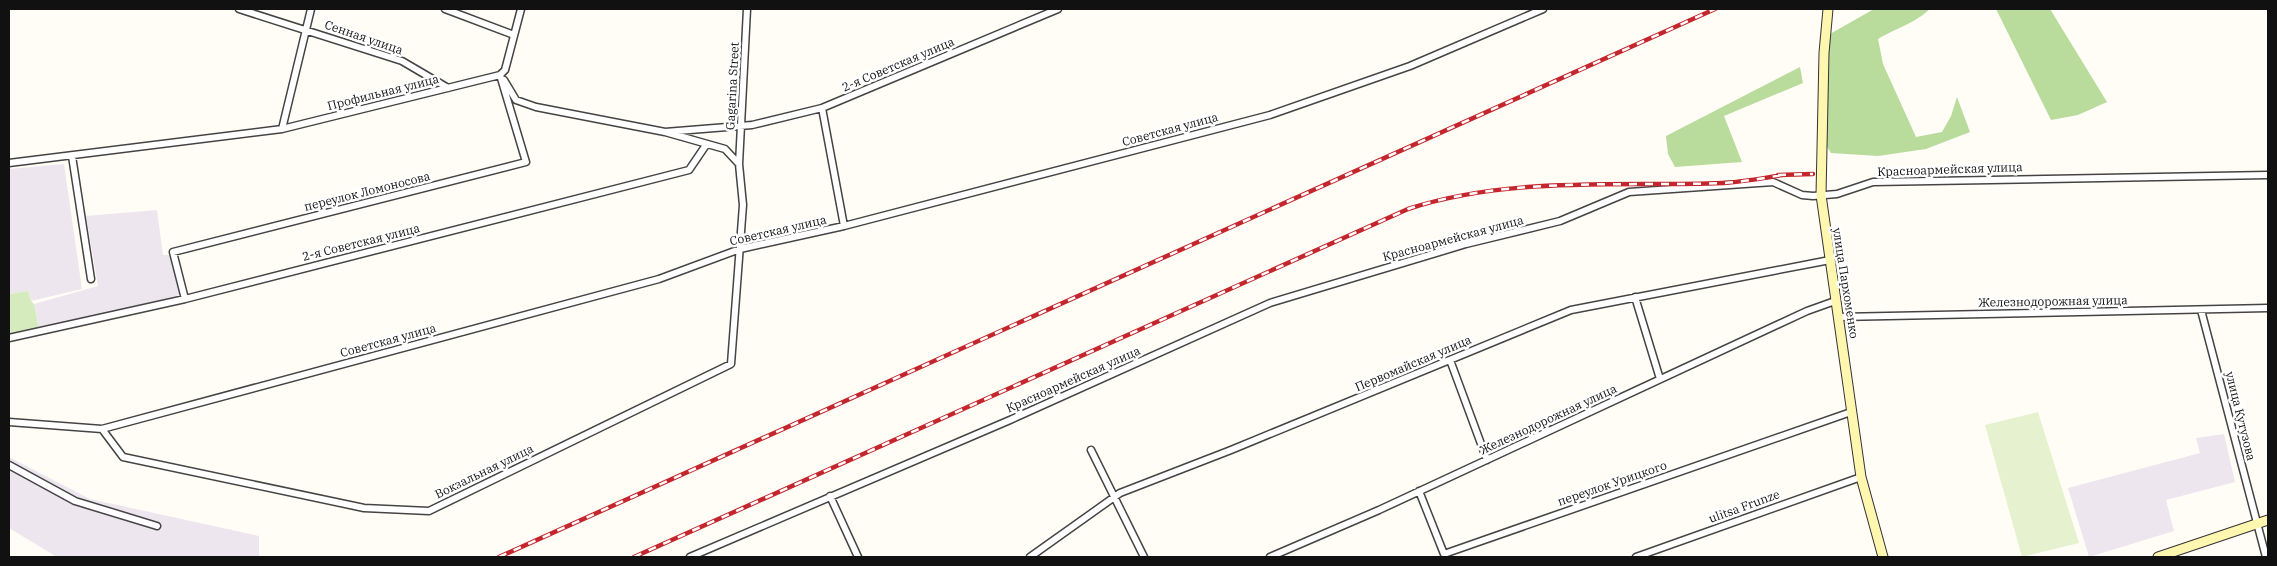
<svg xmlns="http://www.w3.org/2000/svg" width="2277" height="566" font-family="'IBM Plex Serif',serif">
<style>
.industrial{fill:#eee6ef}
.green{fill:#d5ebbd}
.forest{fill:#b9dc9c}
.pitch{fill:#e6f2cf}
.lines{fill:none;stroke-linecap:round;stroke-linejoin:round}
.street-casing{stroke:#444;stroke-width:9}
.secondary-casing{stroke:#333;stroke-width:11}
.street{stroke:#fff;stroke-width:6}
.secondary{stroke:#fff6b0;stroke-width:9}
.rail-casing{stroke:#c4262e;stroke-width:4.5}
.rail{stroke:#fff;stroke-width:2.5;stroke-dasharray:8;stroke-linecap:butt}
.labels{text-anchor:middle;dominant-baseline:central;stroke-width:5;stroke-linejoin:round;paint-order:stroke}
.street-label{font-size:12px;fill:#111;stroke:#fff}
</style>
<rect width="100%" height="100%" fill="#fffdf5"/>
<path class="industrial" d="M64,164L82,289L31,301L28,291L9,294V169Z
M157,210L163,255H169L180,295L39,329L34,304L98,286L86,216Z
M2224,434L2235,482L2166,500L2174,531L2089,557L2068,488L2200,453L2196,438Z
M9,457L90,499L259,536V557H57L9,528Z"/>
<path class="green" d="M28,291L31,301L34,304L39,329L9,334V294Z"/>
<path class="forest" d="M1874,9H1930C1912,25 1898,27 1878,39L1883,64L1916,137L1942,132L1951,116L1957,97L1970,132L1926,149L1878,156L1831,153L1824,142L1830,34Z
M1996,9H2050L2107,102L2078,115L2051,120Z
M1800,67L1803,83L1724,116L1742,162L1675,167L1668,154L1666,136Z"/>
<path class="pitch" d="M2038,412L2079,543L2022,557L1985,425Z"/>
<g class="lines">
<defs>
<path id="street" d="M239,9L402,61L448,88
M445,9L514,35
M500,75L505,70L521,9
M504,80L516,100L536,107L665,132L725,149L739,164
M822,108L844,226
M282,129L311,9
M665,132L752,125L822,108L1058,9
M72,156L91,279
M9,163L282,129L500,75
M1635,297L1660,379
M185,299L173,252L526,162L500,75
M2201,310L2266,557
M1839,317L2268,308
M9,338L185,299L689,170L706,145
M1450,360L1487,460
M9,422L102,429L659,279L740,249L844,226L1270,115L1410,66L1543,9
M102,429L123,457L364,508L429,511L731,364L743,205L739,164L747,9
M1091,450L1144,557
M9,465L75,501L157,526
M1419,491L1444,554L1851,412
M830,496L858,557
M690,557L1010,420L1270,303L1466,244L1560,221L1629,192L1773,182L1802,195L1813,196L1837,194L1873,182L2268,175
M1030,557L1120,493L1231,450L1571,310L1830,260
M1270,557L1379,510L1807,311L1835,301
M1636,557L1861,477"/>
<path id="secondary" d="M1828,9L1824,53L1821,195L1861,477L1883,557
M2158,557L2268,520"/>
</defs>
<use href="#street" class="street-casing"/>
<use href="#secondary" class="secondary-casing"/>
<use href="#street" class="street"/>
<use href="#secondary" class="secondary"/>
<defs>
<path id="rail" d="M1778,175L1813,174
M499,557L1715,9
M634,557L1408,209C1509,176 1618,187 1723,183C1743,182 1763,178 1783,175"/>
</defs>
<use href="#rail" class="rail-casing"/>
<use href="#rail" class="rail"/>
</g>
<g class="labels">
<g class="street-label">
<text transform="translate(364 37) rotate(19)">Сенная улица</text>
<text transform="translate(898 64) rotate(-23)">2-я Советская улица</text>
<text transform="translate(732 86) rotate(-87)">Gagarina Street</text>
<text transform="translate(383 92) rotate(-14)">Профильная улица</text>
<text transform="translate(1170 129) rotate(-15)">Советская улица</text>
<text transform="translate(1950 169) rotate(-2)">Красноармейская улица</text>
<text transform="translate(367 191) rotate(-14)">переулок Ломоносова</text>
<text transform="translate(778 230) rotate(-13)">Советская улица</text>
<text transform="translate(1453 238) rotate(-15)">Красноармейская улица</text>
<text transform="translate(361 242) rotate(-14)">2-я Советская улица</text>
<text transform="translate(1846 283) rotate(81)">улица Пархоменко</text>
<text transform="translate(2053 301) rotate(-1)">Железнодорожная улица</text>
<text transform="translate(388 340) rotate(-15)">Советская улица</text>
<text transform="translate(1413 363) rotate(-23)">Первомайская улица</text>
<text transform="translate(1073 379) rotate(-24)">Красноармейская улица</text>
<text transform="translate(2241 416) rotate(76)">улица Кутузова</text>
<text transform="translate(1548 419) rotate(-25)">Железнодорожная улица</text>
<text transform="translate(484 471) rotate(-26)">Вокзальная улица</text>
<text transform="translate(1612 483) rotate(-19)">переулок Урицкого</text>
<text transform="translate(1744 506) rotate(-20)">ulitsa Frunze</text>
</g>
</g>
<rect width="2277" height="566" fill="none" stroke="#111111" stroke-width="20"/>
</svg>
